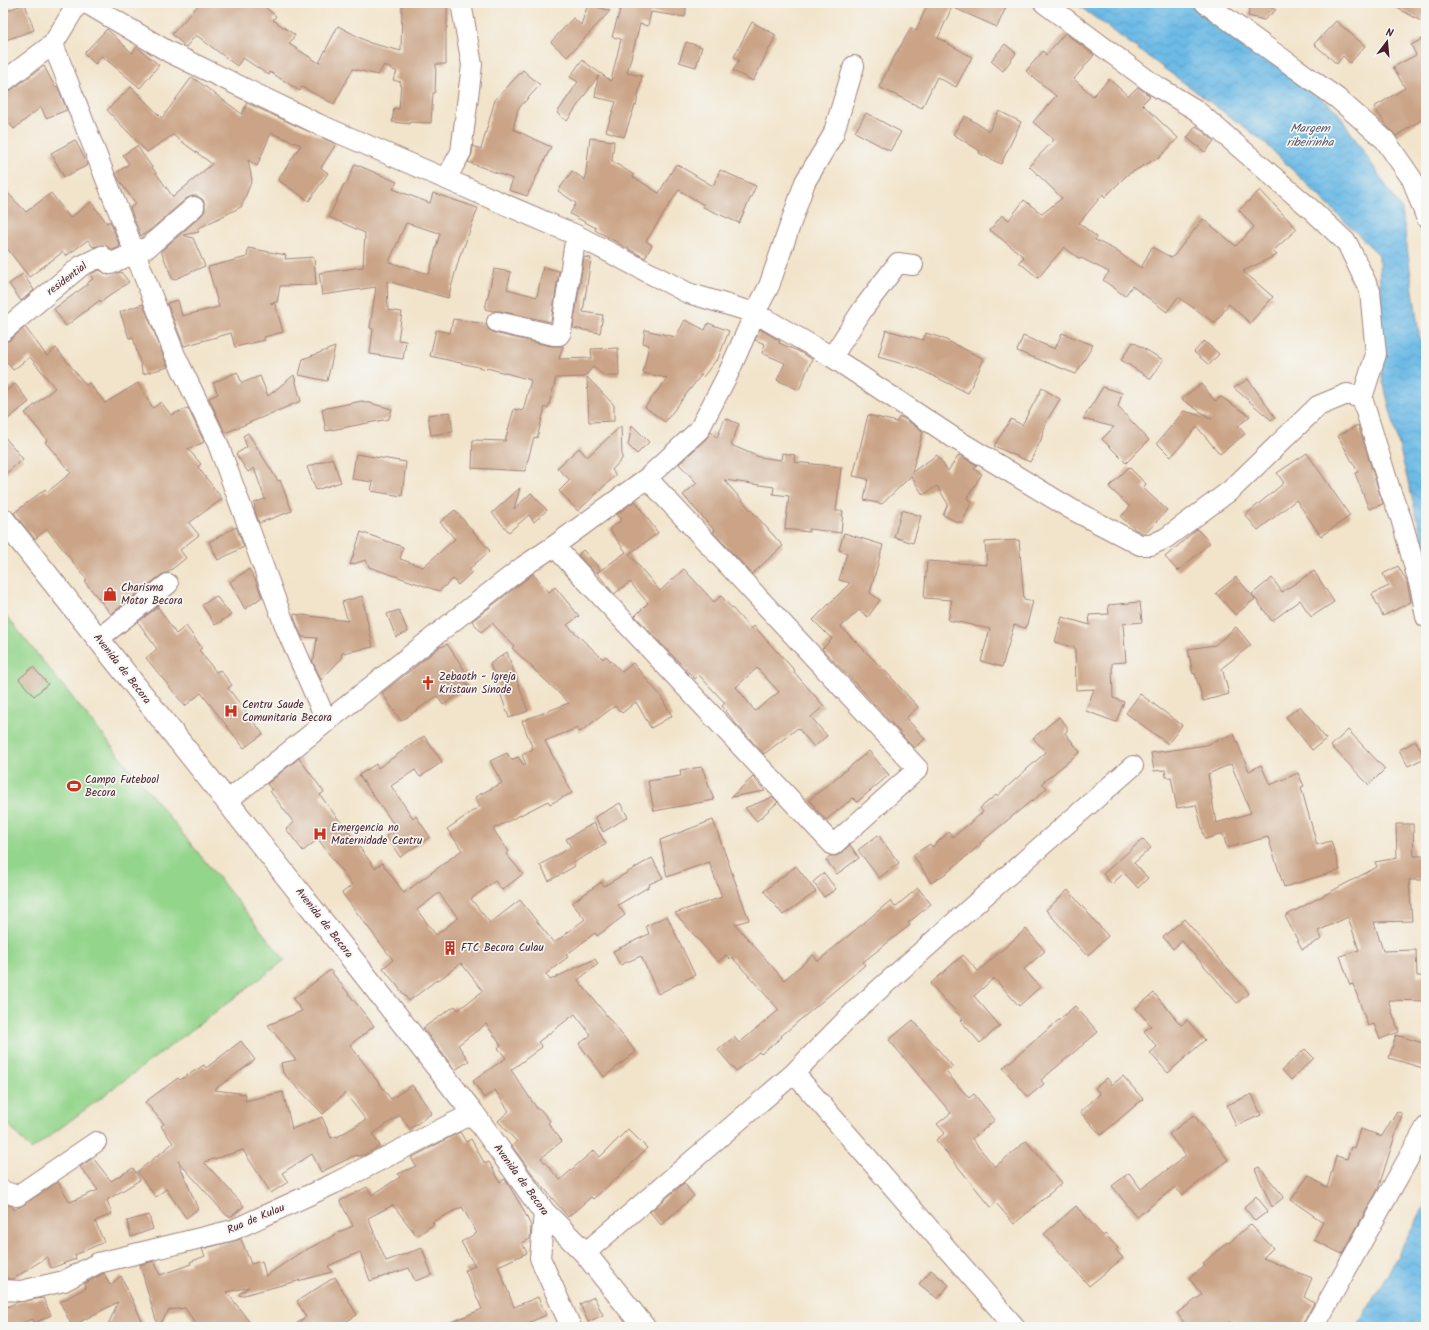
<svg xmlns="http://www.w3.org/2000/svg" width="1429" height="1330" font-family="Kalam,sans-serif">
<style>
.garden{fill:#94d58c;stroke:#6f7a5c}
.water{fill:url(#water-waves);stroke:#5b6c88}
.building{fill:#cba487;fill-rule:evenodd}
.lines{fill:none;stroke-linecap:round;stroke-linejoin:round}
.minor-casing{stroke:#9e827b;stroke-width:22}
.major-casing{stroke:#9e827b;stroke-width:24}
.minor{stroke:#fff;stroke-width:20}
.major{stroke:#fff;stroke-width:22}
.labels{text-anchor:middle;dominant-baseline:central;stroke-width:3.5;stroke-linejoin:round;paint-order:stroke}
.street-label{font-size:11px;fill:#4a1f2b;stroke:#f6f6f2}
.poi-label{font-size:11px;fill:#4a1f2b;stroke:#f6f6f2;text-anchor:start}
.water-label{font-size:12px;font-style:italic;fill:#56556c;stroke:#f6f6f2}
</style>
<defs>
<pattern id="water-waves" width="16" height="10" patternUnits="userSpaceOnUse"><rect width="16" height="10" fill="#6cbae6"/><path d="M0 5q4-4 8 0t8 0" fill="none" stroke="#5f9fc5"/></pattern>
</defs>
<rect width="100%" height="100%" fill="#f6f6f2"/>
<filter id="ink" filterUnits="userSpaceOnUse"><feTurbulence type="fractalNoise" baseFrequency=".025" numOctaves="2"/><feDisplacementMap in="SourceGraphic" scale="8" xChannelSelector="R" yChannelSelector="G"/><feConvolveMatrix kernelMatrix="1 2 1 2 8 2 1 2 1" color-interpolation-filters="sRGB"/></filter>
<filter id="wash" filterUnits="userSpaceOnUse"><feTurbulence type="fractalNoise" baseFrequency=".012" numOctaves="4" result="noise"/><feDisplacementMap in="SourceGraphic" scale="16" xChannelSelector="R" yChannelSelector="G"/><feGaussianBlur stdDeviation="0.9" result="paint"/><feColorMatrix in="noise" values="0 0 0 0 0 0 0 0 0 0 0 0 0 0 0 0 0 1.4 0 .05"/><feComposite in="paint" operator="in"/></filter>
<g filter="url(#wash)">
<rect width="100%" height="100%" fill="#f2e4cb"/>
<path class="garden" d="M3,612L285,960L31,1150L3,1118Z"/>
<path class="water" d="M1075,3H1191L1258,48L1336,110L1402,210L1419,334L1426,366V554L1382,377L1379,255L1262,140Z
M1426,1203V1327H1357L1380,1288Z"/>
<g id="blocks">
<path class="building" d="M200,3H260L276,16L273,20L295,35L289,44L319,63L338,26L370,43L401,51L402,3H447V28H446V64H436L435,93H433L431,123L410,122V124L392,122L394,108L399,109L401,82L393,80L397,72L384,65L378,75L353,69L334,104L302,87L300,91L270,72L269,75L243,58L237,66L196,35L186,47L172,34Z
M622,3H687L685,17L651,12L648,26L640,24L627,73L642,76L636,106L635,105L624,137L606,131L616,102L595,97L598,76L567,121L557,113L578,82L570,77L582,60L611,81L621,39L612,37Z
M928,3H1008L997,27L952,7L938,38L972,57L956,87L937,77L922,108L879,87L892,61L911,28L916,31Z
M1251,3H1261L1276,10L1264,20L1248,16Z
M1388,3H1426V11L1421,21Z
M25,4L34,30L3,41V12Z
M588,4L610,11L567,57L551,42L573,18L581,25Z
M1336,21L1365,46L1350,63L1343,56L1337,64L1314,44Z
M752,22L776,35L753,81L733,71L739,60L734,57Z
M107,29L132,53L137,47L159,65L140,88L102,56L95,64L84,53Z
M1065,33L1094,55L1074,79L1093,96L1109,79L1128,96L1138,87L1150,96L1142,104L1178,138L1158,159L1157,158L1127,175L1105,197L1103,194L1079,223L1097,237L1095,240L1115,250L1141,268L1152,247L1172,258L1203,219L1236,246L1254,227L1239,210L1260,190L1297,229L1273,251L1277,255L1243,271L1273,297L1250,323L1229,304L1215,323L1178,297L1167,312L1132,286L1125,296L1103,280L1109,272L1081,258L1080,259L1064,247L1038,278L1019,262L1024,257L990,230L1002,215L1009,220L1024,200L1042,214L1062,198L1029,166L1054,140L1033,122L1056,96L1026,71L1043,51L1046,55Z
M1426,37V117L1396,136L1386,125L1374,107L1405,88L1393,67L1416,55L1411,45Z
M686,42L702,47L696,67L679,62Z
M1005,44L1016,53L1003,71L991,61Z
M44,66L55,87L57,86L67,110L46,118L41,107L14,129L3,116V95L10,91Z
M523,70L540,85L518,109L513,129L551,147L527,196L509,190L513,179L468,162L472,154L473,146L481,149L495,100Z
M192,77L242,114L247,103L336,144L321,168L328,173L309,201L278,180L301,145L271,133L257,166L248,160L252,180L241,207L197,229L199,232L183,235L193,238L205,266L173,280L161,251L202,215L205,211V205L203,200L197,196H192L187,198L149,231L141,236L130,208L136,204L119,180L116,173L129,164L123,155L137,146L173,197L212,164L173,135L147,152L107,110L131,87L162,118Z
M999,111L1021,122L1001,164L979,153L980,151L953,134L965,116L989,131Z
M866,113L901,132L890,151L855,132Z
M1196,126L1214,141L1205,152L1187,138Z
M590,138L614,141L612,161L634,175L633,177L659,193L676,164L713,186L720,170L756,186L739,223L703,207L704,205L679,190L646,241L652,245L645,258L595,230L596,228L570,214L576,203L558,191L572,171L585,180Z
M75,140L88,165L64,177L51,153Z
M355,164L397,182L393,189L430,203L433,193L478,208L462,252H461L448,298L387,281L388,310L402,312L398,340L406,341L403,359L370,354L373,329L370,328L376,287L322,295L319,273L363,267L365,233L329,217L344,184L346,185ZM406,223L440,233L429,274L389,262Z
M3,188L26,212L51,193L70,218L91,202L107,223L110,221L120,247L113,250L103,245L93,247L88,240L66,256L63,252L29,277L3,243Z
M248,248L286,255L285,259L314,257L316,285L280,286L277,302L270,303L275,304L283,332L264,337L265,340L235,347L231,333L184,346L167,303L178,300L182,316L219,307L208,267L247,257Z
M584,257L591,258L583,312L603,315L600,333L573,328Z
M543,267L559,271L551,322L500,311H493L485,309L494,269L511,272L507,289L537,297Z
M100,270L108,275L121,272L129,282L101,302L100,300L66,326L54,309L88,284L87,283L93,279L90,274Z
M23,274L34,290L21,301L9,284Z
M143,304L168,367L143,374L133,337L129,338L120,312Z
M453,319L486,324L489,330L494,333L551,346H563L559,359L592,358L591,349L618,348L619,376H605L593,367L584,377L556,378L548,408L545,407L537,438L534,437L525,471L472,468L473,440L505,441L514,409L523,411L531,380L487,368V369L430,356L436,330L450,333Z
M685,320L705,330L708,323L729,331L717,361L716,360L703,377L701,375L665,422L645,407L667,378L643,373L649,345L643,343L645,330L676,337Z
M25,327L47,356L56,348L86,385L89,383L105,403L138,383L153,408L161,402L171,415L188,408L204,442L188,449L201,464L198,467L222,499L189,523L199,535L180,550L186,558L167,573L161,575L111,614L85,582L87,580L47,529L35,539L14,513L45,489L47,492L71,473L45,442L47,440L25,413L55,388L30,357L13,370L3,357V342L10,340Z
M760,329L780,341L779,343L798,351L812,359L799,390L777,380L785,363L762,353L765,344L755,340Z
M886,330L923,340L926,333L942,338L984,359L968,393L917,368L878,357Z
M1062,333L1093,345L1076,374L1017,351L1023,336L1055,349Z
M1204,341L1219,354L1209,365L1194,352Z
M1133,342L1163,360L1151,379L1121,360Z
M335,347L327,381L299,375L303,359Z
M237,372L242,383L260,376L268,396L294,375L301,401L225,433L209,398L218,394L213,383Z
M587,377L614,405V421L589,422Z
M1248,379L1275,417L1271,420L1234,388Z
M15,384L29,402L3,423V393Z
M1201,384L1215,401L1221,397L1250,416L1238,426L1245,434L1220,454L1197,427L1171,457L1157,443L1184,411L1212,419L1181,399Z
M1103,387L1122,393L1118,407L1149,440L1126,463L1102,439L1114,427L1083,419Z
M1042,388L1060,399L1046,422L1041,440L1030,462L994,446L1011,419L1022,425Z
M362,401L392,409L389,419L326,431L322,409Z
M450,412L453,432L431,435L428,415Z
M868,415L897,422L899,417L903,418L923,431L912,472L937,455L948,471L959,455L977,465L974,469L982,474L967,498L972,501L962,522H957L943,515L948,504L937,486L923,495L911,476L882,504L864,500L868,479L853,476Z
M725,418L739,424L731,445L759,457L781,460L782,453L795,455L794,462L841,467L836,511H843L841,533L809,529V532L785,529L789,496L773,494L774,487L724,480L783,546L752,574L713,532L715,531L683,495L697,483L679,464L707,438L711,432L717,438Z
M632,425L649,442L637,454L628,445Z
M1358,425L1383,504L1369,509L1355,473L1358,472L1338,436Z
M621,426L622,459L612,470L616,475L578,511L559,491L570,480L557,468L579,448L587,457Z
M248,433L278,481L280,480L292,511L259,523L254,508L255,507L254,503L265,499L254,468L248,472L236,454L247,447L243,436Z
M3,435L23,459L3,476Z
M1307,453L1350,516L1321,536L1296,500L1258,530L1245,515L1284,483L1277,473Z
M356,454L406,462L402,496L371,491L373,482L352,479Z
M332,458L341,482L316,490L307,467Z
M1129,467L1146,484L1143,488L1167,510L1145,534L1136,530L1121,517L1130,507L1109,487Z
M520,488L514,509L531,493L547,510L534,522L529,515L509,532L492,513Z
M635,501L658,533L629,554L660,591L684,569L714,602L721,596L751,629L754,626L777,652H778L795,671L794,672L824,706L811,717L827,736L814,747L798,728L764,754L736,724L722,706L725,703L699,675L695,679L635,616L648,603L630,582L614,594L597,573L626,552L609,529L622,520L617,514ZM757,668L779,692L755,711L736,687Z
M455,510L490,551L469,569L472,572L458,585L453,579L439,591L369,567L366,560L350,565L361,532L403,547L400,559L423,567L455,539L440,522Z
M902,510L921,516L913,543L894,537Z
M236,527L244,547L218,560L209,542Z
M1197,529L1210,543L1178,571L1165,557Z
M844,533L883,545L870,593L880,600L868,617L859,610L841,627L890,676L918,707L906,718L925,739L914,748L857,685L822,649L832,639L813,620L850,583L839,580L847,553L839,550Z
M1019,540L1024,599L1033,601L1026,628L1014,625L1002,667L981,661L990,629L948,620L952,600L924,598L927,561L987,565L985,542Z
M583,550L600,569L595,573L578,555Z
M1398,566L1407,582L1411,602L1383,616L1372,594L1389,586L1383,574Z
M249,569L255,579L262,597L245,609L230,582Z
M1314,571L1334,602L1311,617L1300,600L1272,621L1252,594L1272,578L1282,592Z
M533,574L549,592L555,587L579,616L567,625L603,659L606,656L622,672L633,663L660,695L672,716L651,728L636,702L622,713L615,706L580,732L577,728L545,741L572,793L550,804L548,801L493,829L509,852L506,854L523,874L502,890L495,881L471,899L490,923L520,900L554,943L585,919L572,903L601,882L604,886L652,858L663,878L649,884L650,886L618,905L625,915L597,936L595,933L566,955L568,957L546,974L550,980L595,959L598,964L578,980L636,1052L604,1077L579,1044L591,1035L575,1014L538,1042L542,1047L511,1070L538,1110L540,1109L550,1121L548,1123L562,1141L541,1158L560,1180L594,1150L600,1157L628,1129L647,1148L618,1177L593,1199L591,1197L568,1217L537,1180L512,1146L517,1142L498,1121L509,1111L495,1090L484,1098L473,1081L506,1058L498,1048L501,1045L486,1024L458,1045L469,1061L455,1070L423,1028L455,1006L458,1010L483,991L461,963L439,980L438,979L409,1001L383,968L393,960L342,893L352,885L318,839L303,851L286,829L294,823L270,791L272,790L267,784L299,758L324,792L320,795L375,868L382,863L404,893L462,850L447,829L480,806L475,797L502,783L490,761L507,753L511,760L518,757L524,765L526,764L522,755L533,749L522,721L569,703L512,648L514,646L492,623L481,632L472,621ZM439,893L458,918L436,935L417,910Z
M1236,577L1255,599L1235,615L1216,593Z
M216,596L231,615L215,625L202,605Z
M362,596L373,647L342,653L341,659L321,680L312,660L314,659L317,638L302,637L294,617V614L348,621L342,602Z
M1140,602L1142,622L1123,624L1126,662L1112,663L1113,698L1124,702L1116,722L1086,711L1094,689L1076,690L1075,648L1055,642L1062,617L1090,625L1089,615L1109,614L1108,605Z
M158,607L176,634L186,626L202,648L199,650L216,672L220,670L232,685L228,688L263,734L244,748L201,693L185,706L146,658L157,649L138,622Z
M399,610L408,632L396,637L387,614Z
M1236,627L1251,645L1222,668L1229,694L1203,701L1195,673L1193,674L1188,649L1215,645Z
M447,644L468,675L463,678L469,687L443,705L437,696L401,721L382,693L441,646L442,647Z
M507,652L528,711L509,718L490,664Z
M33,667L48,684L34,696L19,679Z
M1140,694L1182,725L1168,744L1126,713Z
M1300,706L1326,739L1312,750L1286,717Z
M1059,717L1067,726V731L1065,733L1080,752L1042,783L1047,788L1032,802L1031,801L980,843L981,844L948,872L931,883L913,855L930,844L932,847L949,832L953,837L983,812L980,808L996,795L997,796L1046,752L1033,738Z
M1348,730L1385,769L1369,785L1331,746Z
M1234,734L1249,771L1261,765L1270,785L1298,773L1304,786L1301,787L1317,845L1331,841L1340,870L1284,887L1268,837L1227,848L1223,834L1205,839L1196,805L1177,808L1171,777H1166L1165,770L1154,771L1151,753L1206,745ZM1231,764L1251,813L1216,823L1208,774Z
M424,736L442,762L420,777L415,770L391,786L413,818L416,816L430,837L400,857L386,836L397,829L359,775L376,764L378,768Z
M1416,741L1425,758L1408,766L1399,750Z
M869,751L889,775L857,802L853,798L826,820L814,807H815L809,800Z
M702,767L714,800L654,811L648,781L681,776L680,770Z
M753,777L765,791L731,797Z
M773,797L778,802L757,821L745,808Z
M620,803L628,817L603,832L595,817Z
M713,820L749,920L735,924L784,980L813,955L818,961L890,901L895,907L918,888L931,904L908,923L910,925L863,962L865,965L781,1036L782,1037L761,1054L759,1052L736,1071L718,1050L734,1037L739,1043L779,1010L732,957L730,959L726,955L718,962L675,913L722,897L709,862L667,877L660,840Z
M594,823L606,844L573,863L575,866L549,881L540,865L571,847L566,839Z
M1396,824H1413L1414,856H1426V880H1409L1412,921L1374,922L1383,951L1416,950L1417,976H1426V1001L1388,1000L1399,1032L1380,1039L1374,1024L1368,1026L1353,984L1350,985L1340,956L1359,950L1348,917L1318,931L1322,939L1302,949L1285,916L1377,867L1375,862L1397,858Z
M878,835L899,863L879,878L858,850Z
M1143,839L1151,848L1134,863L1148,878L1138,888L1124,873L1112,884L1103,874Z
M850,845L859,858L837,874L826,860L830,856H836L840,854Z
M796,866L816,892L783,915L764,891Z
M824,873L836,889L824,897L813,882Z
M1068,890L1108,936L1087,956L1046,910Z
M667,916L695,975L658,994L641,956L620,965L613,951L649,934L646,926Z
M1184,919L1249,993L1237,1003L1182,941L1173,949L1163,937Z
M1026,929L1045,951L1024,969L1040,987L1019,1006L994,978L974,996L1000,1026L980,1043L961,1021L963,1019L930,984L963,955L978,971Z
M330,970L374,1026L350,1045L391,1099L412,1085L432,1113L410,1129L400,1115L373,1134L380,1146L362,1156H357L356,1155L321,1172L312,1154L282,1173L288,1182L271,1193L243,1150L204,1162L244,1206L232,1216H227L178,1161L198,1209L186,1218L166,1189L156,1197L137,1172L173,1143L161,1126L164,1124L145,1102L178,1078L180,1080L204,1065L206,1068L241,1041L255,1060L214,1090L246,1094L245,1101L283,1092L292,1129L322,1117L331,1138L336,1136L337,1137L366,1120L345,1093L323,1114L283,1073L281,1063L296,1060L268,1025L302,1011L293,999Z
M1154,993L1181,1025L1187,1020L1205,1040L1168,1073L1150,1053L1157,1047L1144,1031L1151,1026L1136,1008Z
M1075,1006L1098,1032L1041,1080L1044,1084L1028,1097L1003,1068Z
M913,1020L953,1067L947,1073L969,1098L974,1094L995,1120L972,1139L995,1167L1026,1141L1062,1183L1014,1224L996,1203L991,1207L936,1140L945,1133L937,1124L951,1113L889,1040Z
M1396,1035L1426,1044V1069L1389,1058Z
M1305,1049L1314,1058L1291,1080L1282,1070Z
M1123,1076L1143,1099L1101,1135L1080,1112L1100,1094L1095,1088L1107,1078L1112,1085Z
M1252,1094L1261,1115L1236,1126L1227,1105Z
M1397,1111L1402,1114L1378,1189L1342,1254L1314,1240L1323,1222L1291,1200L1309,1175L1327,1188L1336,1156L1347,1159L1351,1147L1354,1148L1360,1129L1382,1136Z
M1194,1115L1228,1160L1182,1195L1175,1187L1137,1217L1112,1186L1129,1173L1141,1189L1186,1156L1169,1134Z
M460,1132L466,1142L471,1139L485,1164L489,1162L500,1182L505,1179L523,1209L531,1226L530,1239L522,1243L527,1253L498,1266L514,1307L538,1297L546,1315L519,1327H440L482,1309L465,1270L475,1266L461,1242L477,1233L462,1207L432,1222L434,1224L417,1236L393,1205L368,1218L386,1261L422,1248L432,1275L415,1281L409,1268L370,1281L360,1252L328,1266L332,1272L240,1296L239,1294L249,1287L227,1292L253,1327H198L185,1308L169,1310L158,1327L140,1265L154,1261L160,1275L191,1264L190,1262L205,1256L202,1249L241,1239L251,1264L262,1261L266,1276L298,1254L333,1236V1235L353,1226L340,1201L367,1187L372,1195L400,1177L398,1174L416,1166L411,1158Z
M93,1158L111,1181L133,1168L140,1180L107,1200L112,1214L95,1221L104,1242L75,1255L76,1259L51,1268L47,1257L13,1279H8L3,1271V1203L12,1206L14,1210L23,1205L58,1182L70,1202L98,1190L80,1167Z
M1259,1167L1284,1197L1272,1207L1255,1169Z
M684,1183L694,1196L661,1225L650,1212Z
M1256,1196L1268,1211L1255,1221L1244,1207Z
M1076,1206L1103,1236L1105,1234L1118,1248L1116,1250L1123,1258L1089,1286L1044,1234Z
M149,1215L153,1229L131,1237L127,1221Z
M1250,1224L1273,1248L1263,1258L1312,1278L1304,1297L1314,1303L1304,1321L1303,1327H1241L1229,1322L1226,1327H1187L1177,1313L1202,1295L1189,1278L1205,1266L1203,1263L1228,1242L1229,1243Z
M931,1270L949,1285L938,1299L919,1284Z
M104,1273L110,1285L121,1276L145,1327H107L118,1302L72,1326L60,1302L86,1288L84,1284Z
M335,1277L357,1315L337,1327H292L306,1317L297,1301Z
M594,1297L603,1315L588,1322L580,1304Z
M43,1298L51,1315L35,1323L33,1319L11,1327H3V1309L18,1302Z"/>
</g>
</g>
<g filter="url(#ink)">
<use href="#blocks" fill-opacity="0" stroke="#9e827b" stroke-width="1"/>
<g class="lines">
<defs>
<path id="minor" d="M86,3L169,52L318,124L576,235L688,293L755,313L832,357L954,438L1071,509L1140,545H1151L1166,538L1231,490L1318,406L1347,394L1362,398
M1044,3L1153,84L1196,110L1312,210L1347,243L1370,291L1376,354L1362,398L1391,493L1401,518L1421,590L1426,617
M1205,3L1337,98L1385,140L1412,179L1426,217
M53,44L175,355L218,444L287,631L327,722
M3,82L53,44L78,3
M446,179L461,152L472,65L461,3
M497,322L554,335H559L561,332L576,235
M3,331L81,266L102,256L110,264L148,247L194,207
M832,357L863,309L898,263L913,265
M554,546L833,845L918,769L647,478
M98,639L168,584
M227,801L461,615L524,566L554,546L647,478L699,430L728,374L755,313L769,286L805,182L833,135L854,66
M794,1073L1015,1327
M3,1191L17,1196L96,1142
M544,1212L540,1258L571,1327
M585,1253L794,1073L857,1009L982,898L1133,766
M3,1290L21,1291L64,1281L98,1263L233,1230L333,1184L473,1113
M1314,1327L1426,1127"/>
<path id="major" d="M3,519L364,974L473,1113L544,1212L585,1253L644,1327"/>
</defs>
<use href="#minor" class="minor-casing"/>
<use href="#major" class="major-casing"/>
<use href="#minor" class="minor"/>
<use href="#major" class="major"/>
</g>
</g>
<defs>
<symbol id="shop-bare" viewBox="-9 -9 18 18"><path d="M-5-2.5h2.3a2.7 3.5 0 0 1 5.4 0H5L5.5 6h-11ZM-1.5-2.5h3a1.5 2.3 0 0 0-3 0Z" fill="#c8321e" stroke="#f6f6f2" stroke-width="2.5" paint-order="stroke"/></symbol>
<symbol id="church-bare" viewBox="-9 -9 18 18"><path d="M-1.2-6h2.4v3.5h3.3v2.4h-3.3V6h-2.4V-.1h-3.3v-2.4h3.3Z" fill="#c8321e" stroke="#f6f6f2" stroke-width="2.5" paint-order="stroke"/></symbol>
<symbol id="hospital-bare" viewBox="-9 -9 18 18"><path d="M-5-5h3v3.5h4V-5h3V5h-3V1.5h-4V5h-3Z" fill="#c8321e" stroke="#f6f6f2" stroke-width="2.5" paint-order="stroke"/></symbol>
<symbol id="stadium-bare" viewBox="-9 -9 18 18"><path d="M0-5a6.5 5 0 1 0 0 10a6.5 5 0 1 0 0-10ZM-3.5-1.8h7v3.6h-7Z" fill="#c8321e" stroke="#f6f6f2" stroke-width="2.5" paint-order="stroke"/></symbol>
<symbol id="building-bare" viewBox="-9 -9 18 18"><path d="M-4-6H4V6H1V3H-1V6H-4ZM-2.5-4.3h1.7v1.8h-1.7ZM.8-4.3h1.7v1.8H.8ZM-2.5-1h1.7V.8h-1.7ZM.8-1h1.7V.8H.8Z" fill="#c8321e" stroke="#f6f6f2" stroke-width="2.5" paint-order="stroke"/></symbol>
</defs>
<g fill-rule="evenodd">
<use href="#shop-bare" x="100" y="584" width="20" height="20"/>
<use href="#church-bare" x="418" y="673" width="20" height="20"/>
<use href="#hospital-bare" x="221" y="701" width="20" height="20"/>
<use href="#stadium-bare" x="64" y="776" width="20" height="20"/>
<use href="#hospital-bare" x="310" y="824" width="20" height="20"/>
<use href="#building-bare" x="440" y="938" width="20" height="20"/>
</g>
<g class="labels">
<g class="street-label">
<text transform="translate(67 279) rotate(-37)">residential</text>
<text transform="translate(122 669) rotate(52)">Avenida de Becora</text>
<text transform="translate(324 923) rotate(52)">Avenida de Becora</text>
<text transform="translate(521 1180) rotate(54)">Avenida de Becora</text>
<text transform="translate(256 1219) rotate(-23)">Rua de Kulau</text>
</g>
<g class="poi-label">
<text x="121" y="588">Charisma<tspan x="121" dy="13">Motor Becora</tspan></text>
<text x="439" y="677">Zebaoth - Igreja<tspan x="439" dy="13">Kristaun Sinode</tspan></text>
<text x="242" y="705">Centru Saude<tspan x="242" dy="13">Comunitaria Becora</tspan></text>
<text x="85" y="780">Campo Futebool<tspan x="85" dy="13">Becora</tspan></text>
<text x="331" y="828">Emergencia no<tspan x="331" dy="13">Maternidade Centru</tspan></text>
<text x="461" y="948">FTC Becora Culau</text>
</g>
<g class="water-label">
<text x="1310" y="128">Margem<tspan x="1310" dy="14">ribeirinha</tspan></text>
</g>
</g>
<rect width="1429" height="1330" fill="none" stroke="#f6f6f2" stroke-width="16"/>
<g transform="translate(1387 42) rotate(16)" stroke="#f6f6f2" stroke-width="3" paint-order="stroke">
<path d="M0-3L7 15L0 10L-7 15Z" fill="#4a1f2b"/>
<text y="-6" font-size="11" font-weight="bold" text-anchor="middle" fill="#4a1f2b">N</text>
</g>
</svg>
